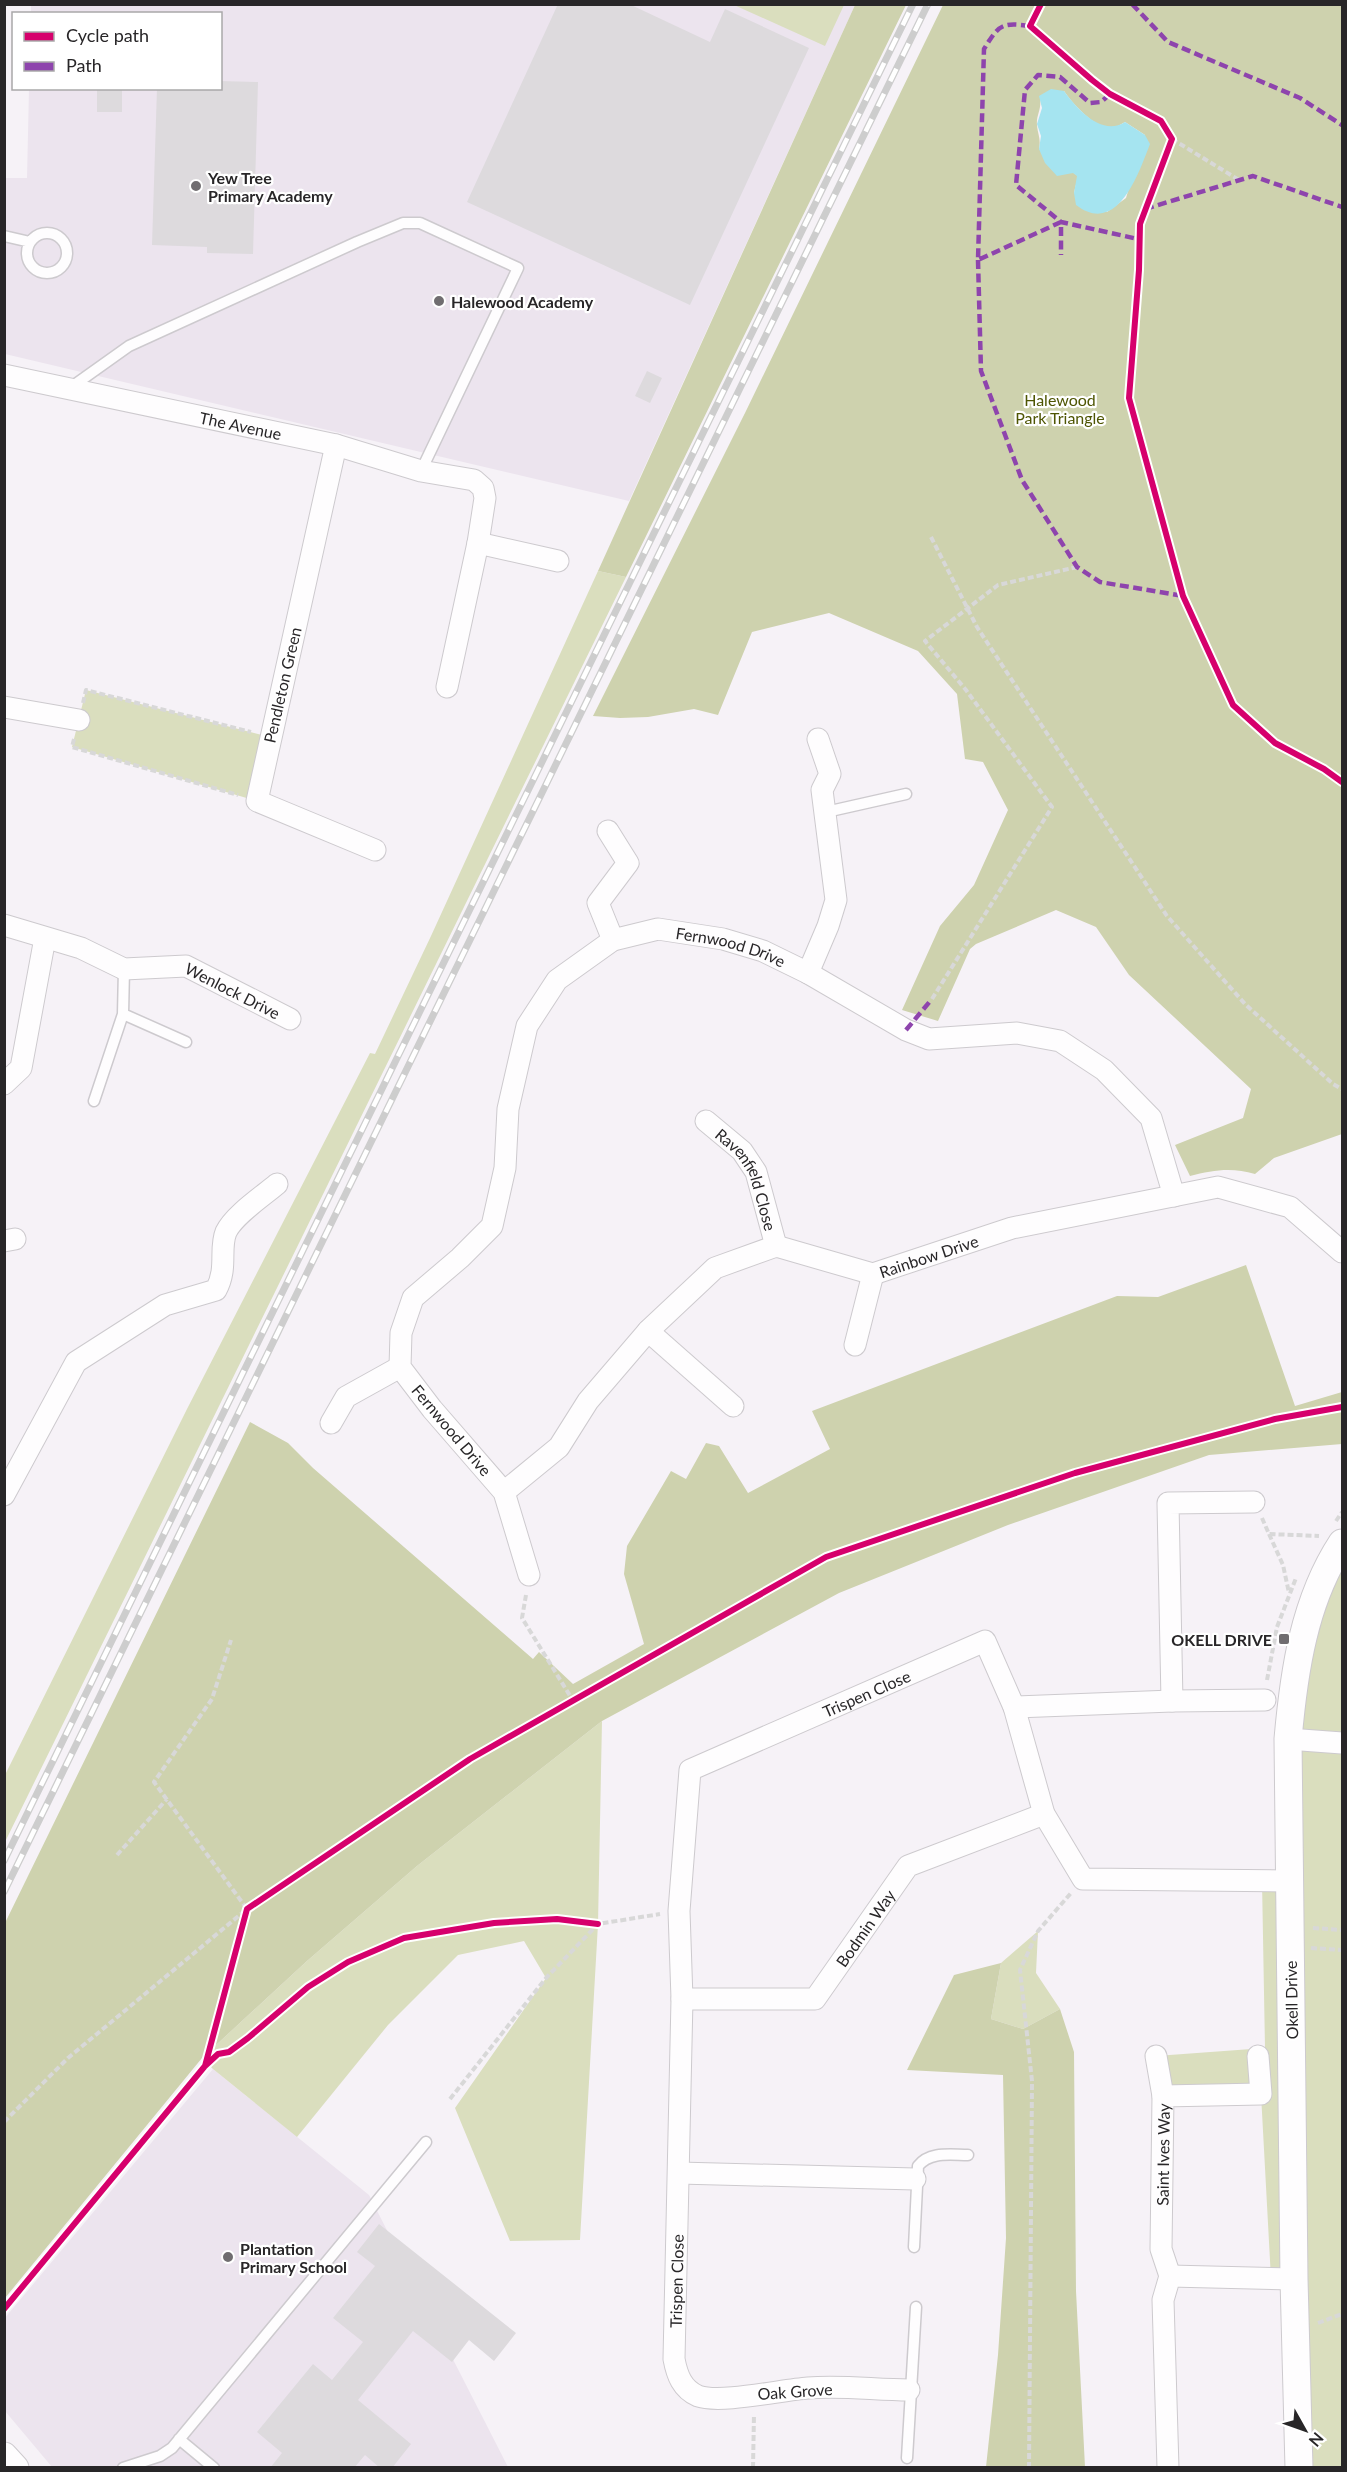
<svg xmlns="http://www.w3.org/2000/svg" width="1347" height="2472" font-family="Lato,sans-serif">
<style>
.built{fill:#ece4ee}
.green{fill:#dadebe}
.forest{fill:#ced2ae;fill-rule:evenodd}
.water{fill:#a5e4f0}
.building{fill:#dddadd}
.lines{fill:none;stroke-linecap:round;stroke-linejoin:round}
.service-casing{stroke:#cdcace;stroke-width:13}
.minor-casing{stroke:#cdcace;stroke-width:23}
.tertiary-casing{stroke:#cdcace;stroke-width:29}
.path{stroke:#d8d8d8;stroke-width:4;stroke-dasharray:6 3;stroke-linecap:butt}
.service{stroke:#fefdfe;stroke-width:10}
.minor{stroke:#fefdfe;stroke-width:21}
.tertiary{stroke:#fefdfe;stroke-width:27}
.rail-casing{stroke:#cdcdcd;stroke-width:7}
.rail{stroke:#fff;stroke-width:4.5;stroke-dasharray:14;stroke-linecap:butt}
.quiet{stroke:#8e44ad;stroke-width:4.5;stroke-dasharray:9 4.5;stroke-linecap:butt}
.cycleway-casing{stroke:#fff;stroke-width:10}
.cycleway{stroke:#d6006c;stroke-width:6}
.poi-dot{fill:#706d70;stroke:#fff;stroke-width:2}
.labels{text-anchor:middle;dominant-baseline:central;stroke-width:4.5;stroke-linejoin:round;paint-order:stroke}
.poi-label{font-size:16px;font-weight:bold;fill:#282628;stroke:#fff;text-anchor:start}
.park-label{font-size:16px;fill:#4e5503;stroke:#fff}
.street-label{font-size:16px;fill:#282628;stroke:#fff}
</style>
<rect width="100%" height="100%" fill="#f6f2f7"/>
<path class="built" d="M31,5H855L629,501L5,354V178H27L29,89L220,88V14H31Z
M213,2069L369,2195L508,2467H52L5,2411L4,2319Z"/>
<path class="green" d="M734,5H844L825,46Z
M598,571L626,577L5,1842V1775L187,1409L370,1053L375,1054L431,936Z
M86,690L270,737L257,801L72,747Z
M1342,1551V2467H1299L1294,2280L1271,2279L1261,2094L1163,2096L1156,2056L1265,2048L1262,1881H1289L1307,1621Z
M602,1721L598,1924L580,2240L510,2241L455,2108L546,1978L524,1941L458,1955L388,2025L297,2137L213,2069L202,2058L307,1961L417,1866Z
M1038,1931L1036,1973L1060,2009L1023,2029L991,2019L1001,1963Z"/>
<path class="forest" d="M855,5H906L626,577L598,571Z
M943,5H1342V1134L1274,1158L1255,1174C1232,1167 1213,1170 1190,1176L1175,1145L1243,1118L1251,1089L1129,975L1096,927L1056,910L976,944L970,949L938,1021L902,1010L940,926L974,885L1008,810L983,762L965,759L957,694L918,651L829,613L752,632L718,715L694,709L648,717L620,718L593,716L745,413ZM1064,91C1073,104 1095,129 1112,128C1117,127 1121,124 1125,122L1145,135L1126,198L1107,212L1074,193L1078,176L1039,149C1041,138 1038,136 1037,125C1036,115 1042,110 1040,96Z
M1246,1265L1295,1406L1342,1392V1444L1209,1455L1008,1525L839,1593L602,1721L417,1866L307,1961L202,2058L5,2298V1923L250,1422L288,1443L313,1468L533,1659L539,1652L573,1684L644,1644L624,1574L627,1546L671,1471L686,1479L706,1443L719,1446L748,1493L830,1449L812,1411L1117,1296L1158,1297Z
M1001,1963L991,2019L1023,2029L1060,2009L1074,2052L1076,2291L1085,2467H986L998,2355L1006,2238L1003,2075L907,2070L954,1975Z"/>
<path class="water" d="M1051,89L1064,91C1077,109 1102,137 1125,122L1145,135L1150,144C1139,172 1118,237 1076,205L1074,193L1077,176L1073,173L1057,176L1045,163L1039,149L1041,136L1037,124L1042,108L1039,96Z"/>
<path class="building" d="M558,4H629L710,42L725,9L809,48L690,305L467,202Z
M220,81L258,82L253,254L207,253V247L152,245L157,88H220Z
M97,88H122V112H97Z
M647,371L662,378L650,403L635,396Z
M379,2224L516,2333L494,2361L469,2340L452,2362L413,2331L358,2400L411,2444L392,2468H380L365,2455L354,2468H270L282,2453L257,2432L313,2364L332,2380L363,2342L333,2318L375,2266L357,2252Z"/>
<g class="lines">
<defs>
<path id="service" d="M27 253a20 20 0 1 1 40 0a20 20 0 1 1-40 0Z
M4,236L30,242
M70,388L129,346L357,242L403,223H420L518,268L421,471
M826,812L906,794
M124,969L123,1014L186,1042
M94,1101L123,1014
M914,2247L918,2166C930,2151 951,2155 968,2155
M179,2439L214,2468
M907,2458L916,2307
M123,2468L160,2456L172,2448L426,2142"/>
<g id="minor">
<path id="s1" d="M4,375L336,445L421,471L474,480L483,488L485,498L478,543L447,687"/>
<path d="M336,445L257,801L375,850"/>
<path d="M478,543L558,561"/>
<path d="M4,707L79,720"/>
<path d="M608,831L628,863L598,903L613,940"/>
<path id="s2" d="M4,925L81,948L124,969L186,966L290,1019"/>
<path d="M808,973L828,926L836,900L822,790L830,774L818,739"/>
<path d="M4,1084L21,1068L45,938"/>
<path id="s3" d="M706,1121L742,1151L756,1172L776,1246"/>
<path d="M4,1241L15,1239"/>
<path d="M648,1331L733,1406"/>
<path d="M855,1345L873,1274"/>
<path d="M331,1423L346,1397L400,1367"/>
<path id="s4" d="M504,1492L559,1447L588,1401L648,1331L715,1268L776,1246L873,1274L1012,1228L1218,1187L1290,1207L1342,1252"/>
<path d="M4,1495L76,1362L165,1305L216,1290C228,1268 219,1249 226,1232C234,1215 263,1196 277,1184"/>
<path id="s5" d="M529,1575L504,1492L432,1409L400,1367L401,1333L413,1298L460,1258L492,1226L505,1168L508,1109L527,1026L557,980L613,940L658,929L723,939L763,951L808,973L906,1030L929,1039L1017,1033L1060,1041L1104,1070L1151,1118L1174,1196"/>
<path d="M1172,1701L1168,1503L1254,1502"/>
<path d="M1014,1707L1172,1701L1265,1700"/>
<path d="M1288,1739L1342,1743"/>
<path id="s6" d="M682,1999H815L908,1866L1044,1814"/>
<path d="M1156,2056L1163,2096"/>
<path d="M679,2173L915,2179"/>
<path id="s7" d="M1170,2276L1161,2249L1163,2096L1261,2094L1258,2056"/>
<path id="s8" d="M909,2390C876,2390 841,2385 808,2388C781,2390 720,2404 698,2396C682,2389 677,2375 674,2359L682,1999L679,1911L690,1770L985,1641L1014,1707L1044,1814L1083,1879L1289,1881"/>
<path d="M1168,2468L1163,2300L1170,2276L1294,2279"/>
</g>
<path id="tertiary" d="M4,2456L15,2468
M1299,2468L1294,2279L1288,1739C1294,1671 1304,1601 1342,1543"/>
</defs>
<use href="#service" class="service-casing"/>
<use href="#minor" class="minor-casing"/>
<use href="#tertiary" class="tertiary-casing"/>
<path class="path" d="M1172,139L1239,180
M931,537L977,627L1167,916L1245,1004L1333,1084L1342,1089
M83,703L86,690L251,732
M74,739L72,747L238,795
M932,999L1052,807L966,690L925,641L998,585L1077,567
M1262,1518L1269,1534L1319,1536
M1336,1521L1342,1512
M1269,1534L1283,1565L1289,1593
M526,1595L522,1618L572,1699
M1267,1680L1277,1627L1296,1578
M117,1855L167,1799
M1313,1928L1342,1930
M1311,1948L1342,1950
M450,2099L546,1978L598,1924L660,1914
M4,2122L68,2058L247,1909L154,1782L212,1699L231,1640
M1318,2323L1342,2314
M753,2468L754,2414
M1029,2468L1032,2081L1020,1970L1038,1931L1071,1893"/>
<use href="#service" class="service"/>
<use href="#minor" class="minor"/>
<use href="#tertiary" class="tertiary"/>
<defs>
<path id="rail" d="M4,1861L913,4
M4,1892L928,4"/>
</defs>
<use href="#rail" class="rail-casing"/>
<use href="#rail" class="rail"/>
<path class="quiet" d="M1132,4L1168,42L1300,98L1342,125
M1030,26C1001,22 999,25 984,49L978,260L1061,222V255
M1110,94L1101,102L1090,103L1060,77L1038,75L1025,90L1016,185L1061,222L1138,239
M1145,209L1253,176L1342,207
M978,260L981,371L1022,480L1077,567L1100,582L1183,596
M906,1030L932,999"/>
<defs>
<path id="cycleway" d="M1041,4L1030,26L1092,80L1110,94L1161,121L1172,139L1140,224L1139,270L1129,398L1183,596L1233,705L1275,743L1324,769L1342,782
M205,2066L247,1909L470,1759L826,1557L1075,1473L1275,1419L1342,1407
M4,2309L205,2066L218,2054L229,2052L248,2038L308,1987L348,1962L404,1938L494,1923L557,1919L598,1924"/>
</defs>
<use href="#cycleway" class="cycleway-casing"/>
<use href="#cycleway" class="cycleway"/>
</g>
<g class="poi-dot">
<circle cx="196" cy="186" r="6"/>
<circle cx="439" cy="301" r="6"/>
<rect x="1278" y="1633" width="12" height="12" rx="3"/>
<circle cx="228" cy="2257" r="6"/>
</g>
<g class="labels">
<g class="poi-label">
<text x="208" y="177">Yew Tree<tspan x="208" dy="18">Primary Academy</tspan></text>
<text x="451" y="301">Halewood Academy</text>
<text x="1272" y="1639" text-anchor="end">OKELL DRIVE</text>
<text x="240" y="2248">Plantation<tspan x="240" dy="18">Primary School</tspan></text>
</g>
<g class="park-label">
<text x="1060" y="399">Halewood<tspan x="1060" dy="18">Park Triangle</tspan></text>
</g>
<g class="street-label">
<text stroke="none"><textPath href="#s1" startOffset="242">The Avenue</textPath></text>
<text transform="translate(282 685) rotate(-77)">Pendleton Green</text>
<text stroke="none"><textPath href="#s5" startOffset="876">Fernwood Drive</textPath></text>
<text stroke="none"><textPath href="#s2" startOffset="243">Wenlock Drive</textPath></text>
<text stroke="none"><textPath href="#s3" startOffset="74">Ravenfield Close</textPath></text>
<text stroke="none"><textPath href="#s4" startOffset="534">Rainbow Drive</textPath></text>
<text transform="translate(452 1430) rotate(50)">Fernwood Drive</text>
<text stroke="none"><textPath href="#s8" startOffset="1040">Trispen Close</textPath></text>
<text stroke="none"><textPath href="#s6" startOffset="220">Bodmin Way</textPath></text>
<text transform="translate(1291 2000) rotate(-91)">Okell Drive</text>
<text stroke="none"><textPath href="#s7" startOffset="123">Saint Ives Way</textPath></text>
<text stroke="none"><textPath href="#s8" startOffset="336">Trispen Close</textPath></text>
<text transform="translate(795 2391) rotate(-4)">Oak Grove</text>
</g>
</g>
<rect width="1347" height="2472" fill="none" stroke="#282628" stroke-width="12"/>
<rect x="12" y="12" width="210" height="78" fill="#ffffff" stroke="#a9a8a9" stroke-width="1.5"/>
<rect x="24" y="32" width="30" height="9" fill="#d6006c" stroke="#a9a8a9" stroke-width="1.5"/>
<text x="66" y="42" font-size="18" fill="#282628">Cycle path</text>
<rect x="24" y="62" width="30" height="9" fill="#8e44ad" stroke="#a9a8a9" stroke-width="1.5"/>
<text x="66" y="72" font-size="18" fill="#282628">Path</text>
<g transform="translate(1305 2430) rotate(130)" stroke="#ffffff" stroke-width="4.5" paint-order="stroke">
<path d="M0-4.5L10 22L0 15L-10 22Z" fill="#282628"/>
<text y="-9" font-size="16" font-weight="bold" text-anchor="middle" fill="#282628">N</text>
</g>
</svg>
